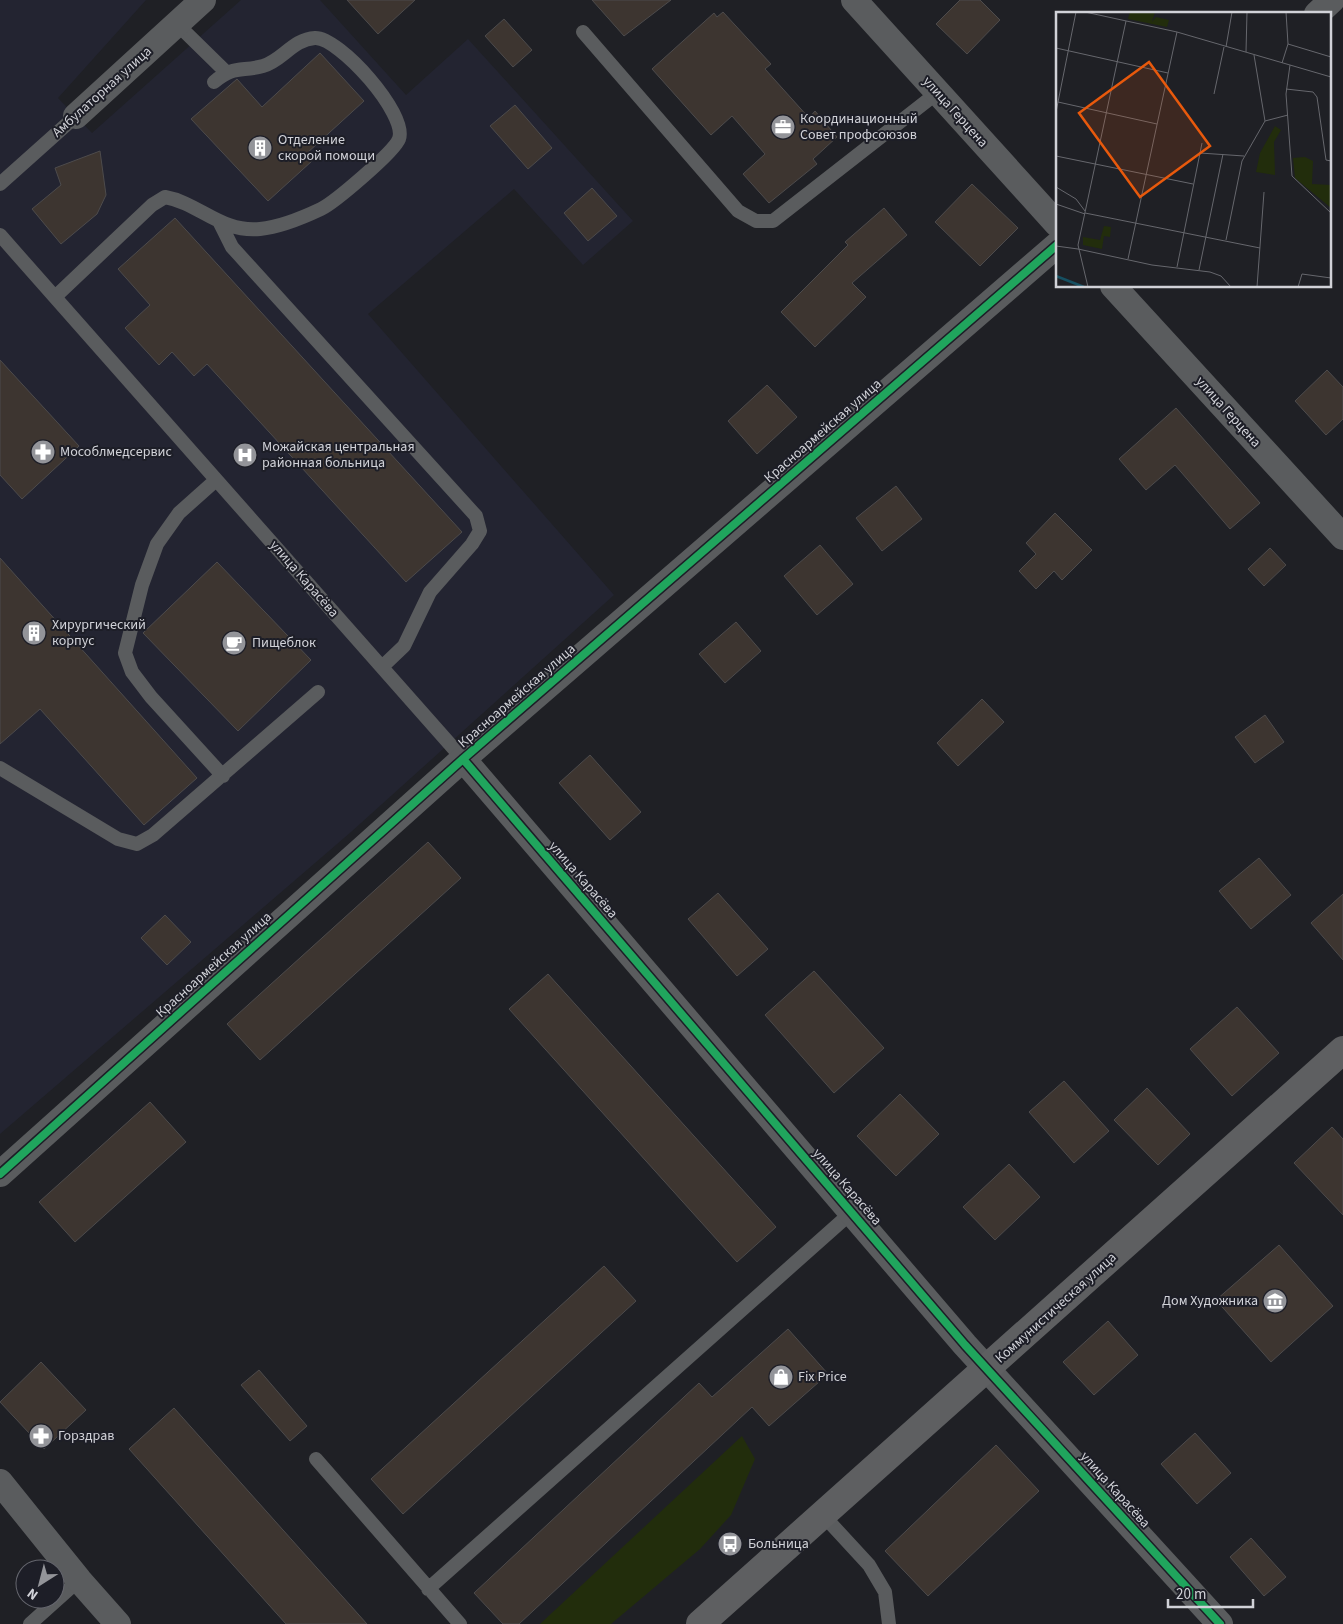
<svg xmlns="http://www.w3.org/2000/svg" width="1343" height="1624" font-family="'Source Sans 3',sans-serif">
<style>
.built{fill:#232431}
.green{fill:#222d0c}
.building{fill:#3d3530;stroke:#4d4b4c}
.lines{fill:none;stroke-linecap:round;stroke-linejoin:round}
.service{stroke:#5a5c5e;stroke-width:14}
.minor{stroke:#5a5c5e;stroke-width:26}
.secondary{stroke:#5e5f61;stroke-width:28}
.cycleway-casing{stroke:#1d1e27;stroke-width:11}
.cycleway{stroke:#20a55d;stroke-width:8}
.labels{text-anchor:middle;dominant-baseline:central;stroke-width:4;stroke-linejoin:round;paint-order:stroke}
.street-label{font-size:14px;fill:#d1d2d8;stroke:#1d1e27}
.poi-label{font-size:14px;fill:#d1d2d8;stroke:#1d1e27;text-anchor:start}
.inset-river{fill:none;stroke:#165062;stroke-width:2.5}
.inset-road{fill:none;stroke:#66676d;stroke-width:1}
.view{fill:#e8590c;fill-opacity:0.15;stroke:#e8590c;stroke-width:2.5}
.inset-edge{fill:none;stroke:#d1d2d8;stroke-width:2.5}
</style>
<rect width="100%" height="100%" fill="#1f2025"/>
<path class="built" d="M0,0H146L58,98L92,133L241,0H320L406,95L468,39L633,221L583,265L514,189L368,314L614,595L351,832L0,1134Z"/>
<path class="green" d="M742,1436L755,1459L731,1515L700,1549L611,1624H540Z"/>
<path class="building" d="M347,0H415L378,34Z
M592,0H671L624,36Z
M960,0H980L1000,20L967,54L936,24Z
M723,12L771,64L765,69L809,118L815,111L837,137L813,159L817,164L769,203L743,174L765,154L732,116L711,135L652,69L714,13L717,17Z
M504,19L532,50L513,67L485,36Z
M320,53L364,101L306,154L312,161L268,201L191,119L237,79L262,107Z
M515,105L552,148L528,169L490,126Z
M100,151L106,195L97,214L61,244L32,209L61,185L55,168Z
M972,184L1018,228L980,266L935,222Z
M592,188L617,216L588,241L564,213Z
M884,208L907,235L852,283L866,297L815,347L781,312L848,245L845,242Z
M175,218L462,532L406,582L207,364L194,376L172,352L159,365L125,328L150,305L118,269Z
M0,360L79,446L22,499L0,475Z
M1327,370L1343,387V419L1326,435L1295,401Z
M767,385L797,417L757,454L728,421Z
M1176,408L1260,503L1230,529L1175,465L1146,490L1119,459Z
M896,486L922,519L882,551L856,518Z
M1055,513L1092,550L1062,580L1054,571L1036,589L1019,571L1036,554L1026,543Z
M820,545L853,584L817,615L784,576Z
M1270,548L1286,565L1264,586L1248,569Z
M0,558L197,778L144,825L40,709L0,744Z
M217,562L311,660L238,731L143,633Z
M736,622L761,651L725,683L699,654Z
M982,699L1004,722L958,766L937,743Z
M1265,715L1284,742L1255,763L1235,737Z
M590,755L641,812L610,840L559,783Z
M428,842L461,878L260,1060L227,1024Z
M1259,858L1291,895L1251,929L1219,891Z
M718,893L768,949L737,976L688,919Z
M1343,894V960L1311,923Z
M165,915L191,942L167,965L141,938Z
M814,971L884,1048L834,1093L765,1015Z
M548,974L776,1227L737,1262L509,1009Z
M1237,1007L1279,1053L1232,1096L1190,1049Z
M1064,1081L1109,1131L1074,1163L1029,1112Z
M1147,1088L1190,1134L1158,1165L1114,1120Z
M900,1094L939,1134L896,1176L857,1136Z
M150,1102L186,1142L75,1242L39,1202Z
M1332,1127L1343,1139V1215L1294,1163Z
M1009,1164L1040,1197L995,1240L963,1207Z
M1279,1245L1333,1306L1271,1362L1216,1300Z
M604,1266L636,1301L403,1514L371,1479Z
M1108,1321L1138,1355L1094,1395L1063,1362Z
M788,1329L828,1374L769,1426L752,1407L519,1624H503L474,1593L699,1383L712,1397Z
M41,1362L86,1410L44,1449L0,1402Z
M259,1370L307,1426L290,1441L241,1385Z
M174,1408L367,1624H286L129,1449Z
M1195,1433L1231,1473L1197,1504L1161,1464Z
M996,1445L1039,1491L928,1596L885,1551Z
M1251,1538L1286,1577L1264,1596L1230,1557Z"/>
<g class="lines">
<path class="service" d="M177,24L226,72
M583,32L738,211L756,221H773L937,93
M0,184L76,116
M220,223L232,247L476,516L480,531L472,544L430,592L404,646L382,667
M0,235L463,759
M55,297L152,205L165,197C199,203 221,233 260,229C281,227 302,218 321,209C335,202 394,152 399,139C408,114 339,37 315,38C293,39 282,61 263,66C241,72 234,65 214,82
M216,480L179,513L157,544L142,585L125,653L132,672L151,697L223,776
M0,768L118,839L137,844L153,835L318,692
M316,1459L460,1624
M822,1514L869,1565L885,1592L889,1624
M428,1589L852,1212
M30,1624L79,1580"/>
<path class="minor" d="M854,0L1057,224
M1317,14L1332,0
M76,116L203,0
M1113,286L1343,537
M463,759L965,1345L1220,1624
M0,1174L463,759L1057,245
M0,1482L79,1580L118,1624"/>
<path class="secondary" d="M700,1624L1343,1050"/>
<defs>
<path id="cycleway" d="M463,759L965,1345L1220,1624
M0,1174L463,759L1057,245"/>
</defs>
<use href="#cycleway" class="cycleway-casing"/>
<use href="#cycleway" class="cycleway"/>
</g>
<defs>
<symbol id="office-disc" viewBox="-11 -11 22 22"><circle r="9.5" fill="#939499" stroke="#1d1e27"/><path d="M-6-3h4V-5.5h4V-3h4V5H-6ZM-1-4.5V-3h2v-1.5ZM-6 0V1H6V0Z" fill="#fff"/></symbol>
<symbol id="building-disc" viewBox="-11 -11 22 22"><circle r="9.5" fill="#939499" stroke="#1d1e27"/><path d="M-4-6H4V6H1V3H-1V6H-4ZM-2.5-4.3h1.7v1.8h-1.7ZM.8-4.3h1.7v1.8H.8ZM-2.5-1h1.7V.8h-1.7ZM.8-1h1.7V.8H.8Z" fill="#fff"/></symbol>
<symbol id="pharmacy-disc" viewBox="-11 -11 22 22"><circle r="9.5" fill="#939499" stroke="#1d1e27"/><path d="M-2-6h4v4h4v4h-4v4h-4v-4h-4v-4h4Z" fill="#fff"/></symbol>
<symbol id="hospital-disc" viewBox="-11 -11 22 22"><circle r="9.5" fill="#939499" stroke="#1d1e27"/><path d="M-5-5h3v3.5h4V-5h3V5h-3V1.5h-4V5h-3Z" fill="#fff"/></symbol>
<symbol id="cafe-disc" viewBox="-11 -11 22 22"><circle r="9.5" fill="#939499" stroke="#1d1e27"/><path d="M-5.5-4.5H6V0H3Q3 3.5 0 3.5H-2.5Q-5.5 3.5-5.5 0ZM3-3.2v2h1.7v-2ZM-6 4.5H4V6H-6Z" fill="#fff"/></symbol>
<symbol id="museum-disc" viewBox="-11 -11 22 22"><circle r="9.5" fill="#939499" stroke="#1d1e27"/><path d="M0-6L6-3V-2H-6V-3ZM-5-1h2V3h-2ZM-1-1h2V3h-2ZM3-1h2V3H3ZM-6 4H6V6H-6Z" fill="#fff"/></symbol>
<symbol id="shop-disc" viewBox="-11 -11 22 22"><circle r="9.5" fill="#939499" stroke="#1d1e27"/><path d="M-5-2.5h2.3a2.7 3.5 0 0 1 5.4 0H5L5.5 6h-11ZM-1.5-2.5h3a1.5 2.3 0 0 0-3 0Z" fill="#fff"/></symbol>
<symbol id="bus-disc" viewBox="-11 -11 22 22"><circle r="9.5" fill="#939499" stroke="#1d1e27"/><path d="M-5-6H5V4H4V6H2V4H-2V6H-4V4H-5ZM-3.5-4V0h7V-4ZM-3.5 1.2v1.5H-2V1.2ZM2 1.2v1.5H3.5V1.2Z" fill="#fff"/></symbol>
</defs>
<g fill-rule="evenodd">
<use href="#office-disc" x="769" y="113" width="28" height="28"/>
<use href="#building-disc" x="246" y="134" width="28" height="28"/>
<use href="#pharmacy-disc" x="29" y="438" width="28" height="28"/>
<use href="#hospital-disc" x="231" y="441" width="28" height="28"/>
<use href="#building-disc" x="20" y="619" width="28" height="28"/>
<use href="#cafe-disc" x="220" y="629" width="28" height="28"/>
<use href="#museum-disc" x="1261" y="1287" width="28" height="28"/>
<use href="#shop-disc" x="767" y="1363" width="28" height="28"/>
<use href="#pharmacy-disc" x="27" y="1422" width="28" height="28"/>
<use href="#bus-disc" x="716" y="1530" width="28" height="28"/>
</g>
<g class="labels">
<g class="street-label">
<text transform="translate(102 92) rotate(-42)">Амбулаторная улица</text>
<text transform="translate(955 112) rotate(48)">улица Герцена</text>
<text transform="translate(1228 412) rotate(48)">улица Герцена</text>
<text transform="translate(823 431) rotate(-41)">Красноармейская улица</text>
<text transform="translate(304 579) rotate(49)">улица Карасёва</text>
<text transform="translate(517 696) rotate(-41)">Красноармейская улица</text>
<text transform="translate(583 880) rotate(49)">улица Карасёва</text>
<text transform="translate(214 965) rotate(-42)">Красноармейская улица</text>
<text transform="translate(847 1187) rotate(49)">улица Карасёва</text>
<text transform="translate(1056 1308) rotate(-42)">Коммунистическая улица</text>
<text transform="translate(1115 1490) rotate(48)">улица Карасёва</text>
</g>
<g class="poi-label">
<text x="800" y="119">Координационный<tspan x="800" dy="16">Совет профсоюзов</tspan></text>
<text x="278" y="140">Отделение<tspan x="278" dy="16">скорой помощи</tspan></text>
<text x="262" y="447">Можайская центральная<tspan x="262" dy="16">районная больница</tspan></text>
<text x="60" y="452">Мособлмедсервис</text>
<text x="52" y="625">Хирургический<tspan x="52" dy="16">корпус</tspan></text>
<text x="252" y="643">Пищеблок</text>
<text x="1258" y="1301" text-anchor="end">Дом Художника</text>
<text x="798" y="1377">Fix Price</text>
<text x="58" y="1436">Горздрав</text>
<text x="748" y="1544">Больница</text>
</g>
</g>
<g transform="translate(1056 12)">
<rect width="275" height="275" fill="#1f2025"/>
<path d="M74,0H99L96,10L100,5L113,8L111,15L72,7ZM219,114L225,118L218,130L219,163L200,160L204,141ZM249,145L257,149L256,172L275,173V196L239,166L237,146ZM48,214L55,215L54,225L48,224L46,237L27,233V225L44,228Z" fill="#222d0c"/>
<path class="inset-river" d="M0,264L28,275"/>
<path class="inset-road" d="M29,0L121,20L275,65M232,32L275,45M170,35L176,0M0,36L112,61M190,40L191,0M226,51L232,32L230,0M234,53L230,82L236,164L275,201M230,77L257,80L261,85L270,148L275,149M158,82L168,35M2,90L101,112M0,100L20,0M209,109L232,103M144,141L188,144M0,144L137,172M0,175L20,187L29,199M0,192L29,202M29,201L204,236M170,228L186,149L209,109L198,43M0,234L22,237M22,237L96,253L154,260L165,264L175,275M72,247L121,20M121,255L146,131M143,258L167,142M32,275L22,233L70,9M201,275L208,180M242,275L246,262L275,266"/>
<path class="view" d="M93,50L154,134L84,185L23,101Z"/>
<rect width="275" height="275" class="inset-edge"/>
</g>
<g transform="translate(40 1584) rotate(216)"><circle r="24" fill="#1d1e27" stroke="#65666e"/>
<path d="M0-4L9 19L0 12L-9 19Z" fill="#939499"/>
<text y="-8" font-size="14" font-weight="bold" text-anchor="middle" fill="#d1d2d8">N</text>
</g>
<path d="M1168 1599v8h85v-8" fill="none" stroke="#d1d2d8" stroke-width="2.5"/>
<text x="1176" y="1599" font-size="15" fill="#d1d2d8" stroke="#1d1e27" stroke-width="4" paint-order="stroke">20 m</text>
</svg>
